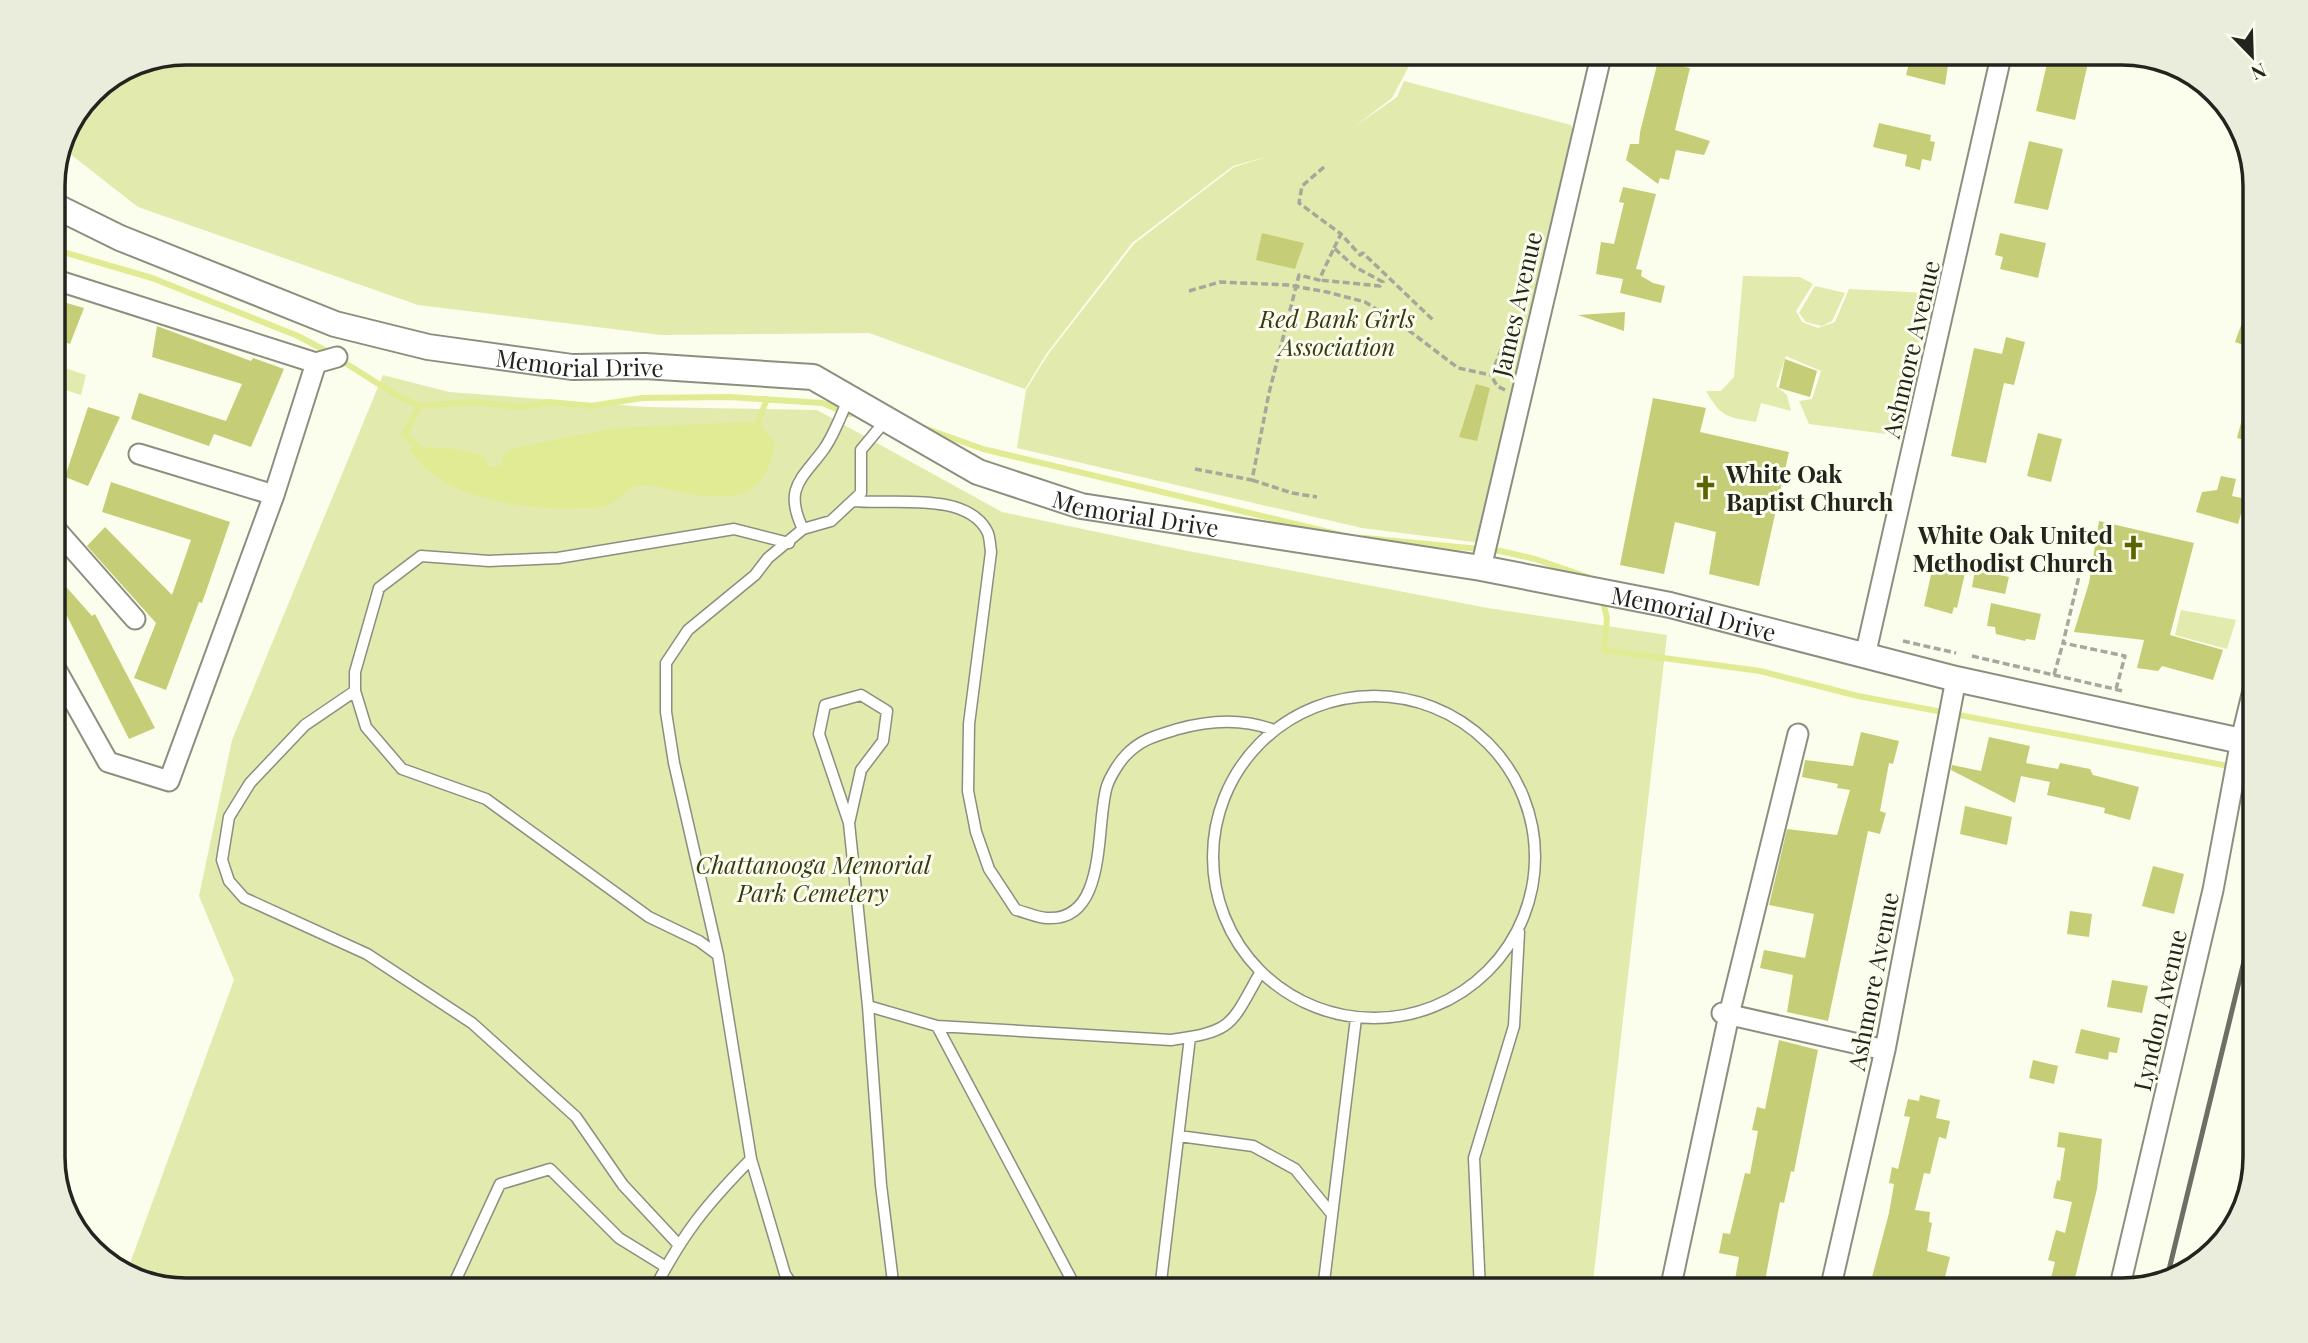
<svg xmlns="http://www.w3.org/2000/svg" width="2308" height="1343" font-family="'Playfair Display',serif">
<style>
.green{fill:#e2eaad}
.water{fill:#e1eb93}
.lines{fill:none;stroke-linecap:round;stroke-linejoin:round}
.stream{stroke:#e1eb93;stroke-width:6}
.building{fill:#c5ce77}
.service-casing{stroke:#8c8f7f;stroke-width:13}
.minor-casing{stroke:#8c8f7f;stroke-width:23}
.tertiary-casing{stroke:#8c8f7f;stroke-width:28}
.path{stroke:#a6a89b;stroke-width:3.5;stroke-dasharray:7 3.5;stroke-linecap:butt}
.service{stroke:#fff;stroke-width:10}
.minor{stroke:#fff;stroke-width:19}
.tertiary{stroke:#fff;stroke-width:24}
.rail{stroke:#6d6f65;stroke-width:5}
.labels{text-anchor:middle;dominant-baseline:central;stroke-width:6;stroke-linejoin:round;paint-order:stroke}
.street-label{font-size:24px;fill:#23241e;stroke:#fbfeed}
.park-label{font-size:24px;font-style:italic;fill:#373a15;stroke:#fbfeed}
.poi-label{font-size:24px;font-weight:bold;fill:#23241e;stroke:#fbfeed;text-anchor:start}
.rim{fill:none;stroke:#23241e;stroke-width:3.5}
</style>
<rect width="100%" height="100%" fill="#fbfeed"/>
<path class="green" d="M186,52L1416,53L1392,98L1354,127L1397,97L1404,81L1571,125L1575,137L1481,543L1362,528L1017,448L1026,390L1049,353L1134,244L1234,167L1270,156L1233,166L1132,243L1047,353L1025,389L869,333L661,335L418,305L138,207L65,150L92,91L135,63Z
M1743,276L1800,277L1813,284L1796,311L1802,322L1818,328L1835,322L1849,289L1929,293L1902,436L1809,424L1799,401L1812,399L1821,371L1786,356L1776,386L1787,395L1791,411L1761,403L1756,422C1726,417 1721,417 1706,391H1721L1734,377Z
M1815,286L1845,293L1832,321L1822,326L1806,322L1799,313Z
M53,364L86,375L81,395L53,386Z
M383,375L449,392L647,407L817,410L1002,512L1183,550L1488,608L1667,635L1592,1290H186L126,1274L234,980L199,896L232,740Z
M2181,610L2236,620L2227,649L2175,635Z"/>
<path class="water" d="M749,422L760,424L775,442C767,497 735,502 685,493C669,490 656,484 639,485C626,487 619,501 608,505C599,509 586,508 577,508C525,511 436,497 409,448C435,447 462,447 486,458L489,468L501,465L505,452L515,448L616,428Z"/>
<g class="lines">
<path class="stream" d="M53,249L152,278L298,336L330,353
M339,359L396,395L420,406L473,402L522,407L549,402L591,406L642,398L729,397L822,403L849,414L857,413
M420,406L404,434L424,452
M924,428L983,449L1341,535
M755,429L767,399
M1365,538L1500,551L1535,559L1588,577
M1602,598L1607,618L1604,650L1760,671L1858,696L2255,771"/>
</g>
<path class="building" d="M1912,52H1950L1945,85L1906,75Z
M2049,55L2088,63L2075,120L2036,111Z
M1658,61L1690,68L1675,130L1710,141L1704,155L1676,150L1669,180L1660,178L1658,184L1626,160L1630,144H1639L1640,132Z
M1879,123L1931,135L1930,141L1935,142L1931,161L1922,159L1920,170L1905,166L1907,155L1873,147Z
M2029,141L2063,149L2048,210L2014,203Z
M1623,187L1656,194L1636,269L1642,270L1641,276L1653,283L1665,286L1661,303L1620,293L1623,279L1596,274L1601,242L1614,244L1624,203L1619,202Z
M1262,233L1304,243L1295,269L1256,260Z
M2000,233L2046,243L2038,278L2000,269L2003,257L1995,255Z
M53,299L84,308L70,344L53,338Z
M1625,312L1624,331L1578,315Z
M2243,320L2255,324V349L2235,342Z
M157,326L251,361L253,358L284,369L251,447L214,434L209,446L131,419L139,393L226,421L242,384L152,357Z
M2006,337L2025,342L2014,385L2004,383L1986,463L1951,456L1974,348L2002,354Z
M1785,359L1817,371L1810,397L1779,388Z
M1476,384L1490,388L1477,441L1459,437Z
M2250,389L2255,390V443L2237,438Z
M1653,398L1706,408L1700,432L1789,452L1759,586L1709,574L1716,532L1675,522L1664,574L1620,565Z
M88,407L120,417L88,486L65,477Z
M2038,433L2062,439L2051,482L2027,476Z
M2221,476L2236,479L2232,496L2251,500L2247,516L2241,514L2238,524L2196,512L2202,492L2217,490Z
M111,482L230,522L202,603L199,602L166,690L134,678L156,623L87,546L105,527L172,595L191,540L102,512Z
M2099,521L2194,543L2170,635L2223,650L2213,680L2162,666L2158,671L2137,668L2144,640L2074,632L2089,583Z
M1933,566L1965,573L1957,608L1954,607L1952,614L1924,606Z
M1975,570L2009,577L2005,594L1972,587Z
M53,572L92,616L95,614L155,728L129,739L64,610L53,621Z
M1991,603L2041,614L2035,640L2026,639L2025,641L1996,634L1995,627L1987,626Z
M1861,732L1899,741L1893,764L1889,763L1880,811L1886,813L1880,834L1868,831L1828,1021L1787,1012L1793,975L1760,968L1764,950L1805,958L1814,914L1769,905L1787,829L1837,835L1850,790L1837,788L1838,784L1802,777L1805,760L1853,766Z
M1989,737L2030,746L2026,763L2058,769L2060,763L2090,769L2093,775L2139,787L2130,820L2104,813L2105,808L2047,795L2050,782L2021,776L2015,803L1951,770L1952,765L1981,771Z
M1965,806L2012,817L2007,845L1960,834Z
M2153,866L2184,874L2174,914L2142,906Z
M2070,911L2092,914L2089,937L2067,934Z
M2112,980L2148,986L2142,1013L2107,1007Z
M2081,1029L2120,1038L2117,1053L2109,1052L2108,1060L2075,1053Z
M1779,1040L1818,1050L1794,1172L1791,1171L1784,1203L1780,1202L1763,1291H1733L1739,1257L1719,1253L1723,1233L1730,1234L1745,1173L1750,1174L1758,1131L1752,1130L1757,1107L1765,1109Z
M2033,1060L2058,1066L2054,1084L2029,1078Z
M1920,1095L1940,1100L1936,1118L1950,1121L1946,1139L1939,1137L1930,1174L1924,1173L1915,1210L1930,1212L1929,1222L1932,1223L1927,1251L1950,1257L1944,1281L1926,1277L1923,1291H1906L1907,1286L1872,1277L1889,1213L1894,1184L1889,1183L1892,1167L1898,1169L1910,1117L1904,1116L1908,1099L1919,1101Z
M2059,1132L2102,1139L2097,1189L2072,1290H2048L2055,1262L2048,1260L2056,1230L2065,1233L2072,1202L2053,1198L2057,1180L2060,1181L2065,1148L2057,1147Z"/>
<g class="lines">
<defs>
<path id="service" d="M848,400C841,415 834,435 824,449C802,479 783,488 803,529L831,521L861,493V450L886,420
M854,501C891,505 966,491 987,531C990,536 990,546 991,552L969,724L968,791L976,832L989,869L1016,910C1026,912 1037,918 1047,918C1109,922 1095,823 1107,786C1110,777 1119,762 1126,755C1141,739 1158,735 1178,729C1210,720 1240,718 1271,729
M355,691L305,725L250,783L229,817L222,860L229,881L244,898L367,954L472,1023L576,1117L623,1185L678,1244
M1213 857a161 161 0 1 1 322 0a161 161 0 1 1-322 0Z
M849,823L861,770L883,741L887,711L861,695L825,705L819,734L849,823L868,1006L881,1185L894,1290
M718,955L699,941L649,917L486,799L402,769L366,727L355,691V672L379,588L421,556L489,561L558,558L734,529L789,543
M868,1006L937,1026L1171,1040C1234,1031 1230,1026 1260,973
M937,1026L1077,1290
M1179,1136L1253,1146L1295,1169L1331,1213
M751,1159L785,1274L795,1290
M451,1290L500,1184L550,1169L619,1238L666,1267
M654,1290C683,1233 706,1205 751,1159L718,955L674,763L666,712V663L688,630L755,575L768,558L803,529
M1160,1290L1190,1037
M1323,1290L1356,1018
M1480,1290L1474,1158L1514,1026L1519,932"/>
<path id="minor" d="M53,279L316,363
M139,454L274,495
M53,526L135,619
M1481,568L1602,52
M1865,656L2002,52
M53,664L108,762L169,781L274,495L316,363L337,357
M1722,1013L1885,1050
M1670,1290L1729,1015L1798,734
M1830,1290L1885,1050L1956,679
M2119,1290L2213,890L2241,740L2255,682"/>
<g id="tertiary">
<path id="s1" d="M53,205L120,238L335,324L428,347L572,367L645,366L813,377L978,472L1081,506L1481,568L1670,605L1956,679L2255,744"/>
</g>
</defs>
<use href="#service" class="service-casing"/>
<use href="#minor" class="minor-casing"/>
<use href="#tertiary" class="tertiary-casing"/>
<path class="path" d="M1324,167L1302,186L1299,203L1341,234
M1334,248L1341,234L1360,255L1363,253L1434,321
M1189,291L1220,282L1288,285L1327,292L1365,302L1403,326L1458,368L1491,375
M1505,390L1497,386L1491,375L1507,336
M1195,469L1252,480L1269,393L1299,275L1319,280L1334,248L1355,267L1383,282L1380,286L1319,280
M1252,480L1292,493L1317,497
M2081,568L2063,643L2125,656L2116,689
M1903,641L1956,653
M1972,656L2123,691
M2054,675L2063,643"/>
<use href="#service" class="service"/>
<use href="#minor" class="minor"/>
<use href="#tertiary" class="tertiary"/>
<path class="rail" d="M2167,1278L2255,916"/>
</g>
<defs>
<symbol id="church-bare" viewBox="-9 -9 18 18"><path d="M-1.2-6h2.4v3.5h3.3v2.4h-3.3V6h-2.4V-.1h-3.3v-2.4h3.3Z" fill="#5d6300" stroke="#fbfeed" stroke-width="2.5" paint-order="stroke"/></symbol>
</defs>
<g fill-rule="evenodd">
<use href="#church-bare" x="1688" y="470" width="35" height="35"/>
<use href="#church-bare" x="2116" y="530" width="35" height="35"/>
</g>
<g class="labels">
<g class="street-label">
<text transform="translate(1516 304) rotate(-77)">James Avenue</text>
<text transform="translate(1910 349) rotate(-77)">Ashmore Avenue</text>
<text stroke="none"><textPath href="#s1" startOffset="555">Memorial Drive</textPath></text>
<text stroke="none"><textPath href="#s1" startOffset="1143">Memorial Drive</textPath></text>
<text stroke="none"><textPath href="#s1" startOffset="1710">Memorial Drive</textPath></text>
<text transform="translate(1872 981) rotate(-79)">Ashmore Avenue</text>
<text transform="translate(2159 1010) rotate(-77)">Lyndon Avenue</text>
</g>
<g class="park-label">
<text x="1337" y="318">Red Bank Girls<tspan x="1337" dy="28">Association</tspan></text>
<text x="813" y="864">Chattanooga Memorial<tspan x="813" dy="28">Park Cemetery</tspan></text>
</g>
<g class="poi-label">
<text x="1726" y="473">White Oak<tspan x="1726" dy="28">Baptist Church</tspan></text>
<text x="2113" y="534" text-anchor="end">White Oak United<tspan x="2113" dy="28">Methodist Church</tspan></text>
</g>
</g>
<path d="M0 0H2308V1343H0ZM186 65H2122A121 121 0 0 1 2243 186V1157A121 121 0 0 1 2122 1278H186A121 121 0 0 1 65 1157V186A121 121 0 0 1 186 65Z" fill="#eaeddc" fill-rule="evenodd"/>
<path class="rim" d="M186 65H2122A121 121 0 0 1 2243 186V1157A121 121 0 0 1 2122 1278H186A121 121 0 0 1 65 1157V186A121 121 0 0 1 186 65Z"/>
<g transform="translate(2252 56) rotate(157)" stroke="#fbfeed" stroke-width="5" paint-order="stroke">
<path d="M0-5L12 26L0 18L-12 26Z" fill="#23241e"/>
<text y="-10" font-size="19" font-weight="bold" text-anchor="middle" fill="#23241e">N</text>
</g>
</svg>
